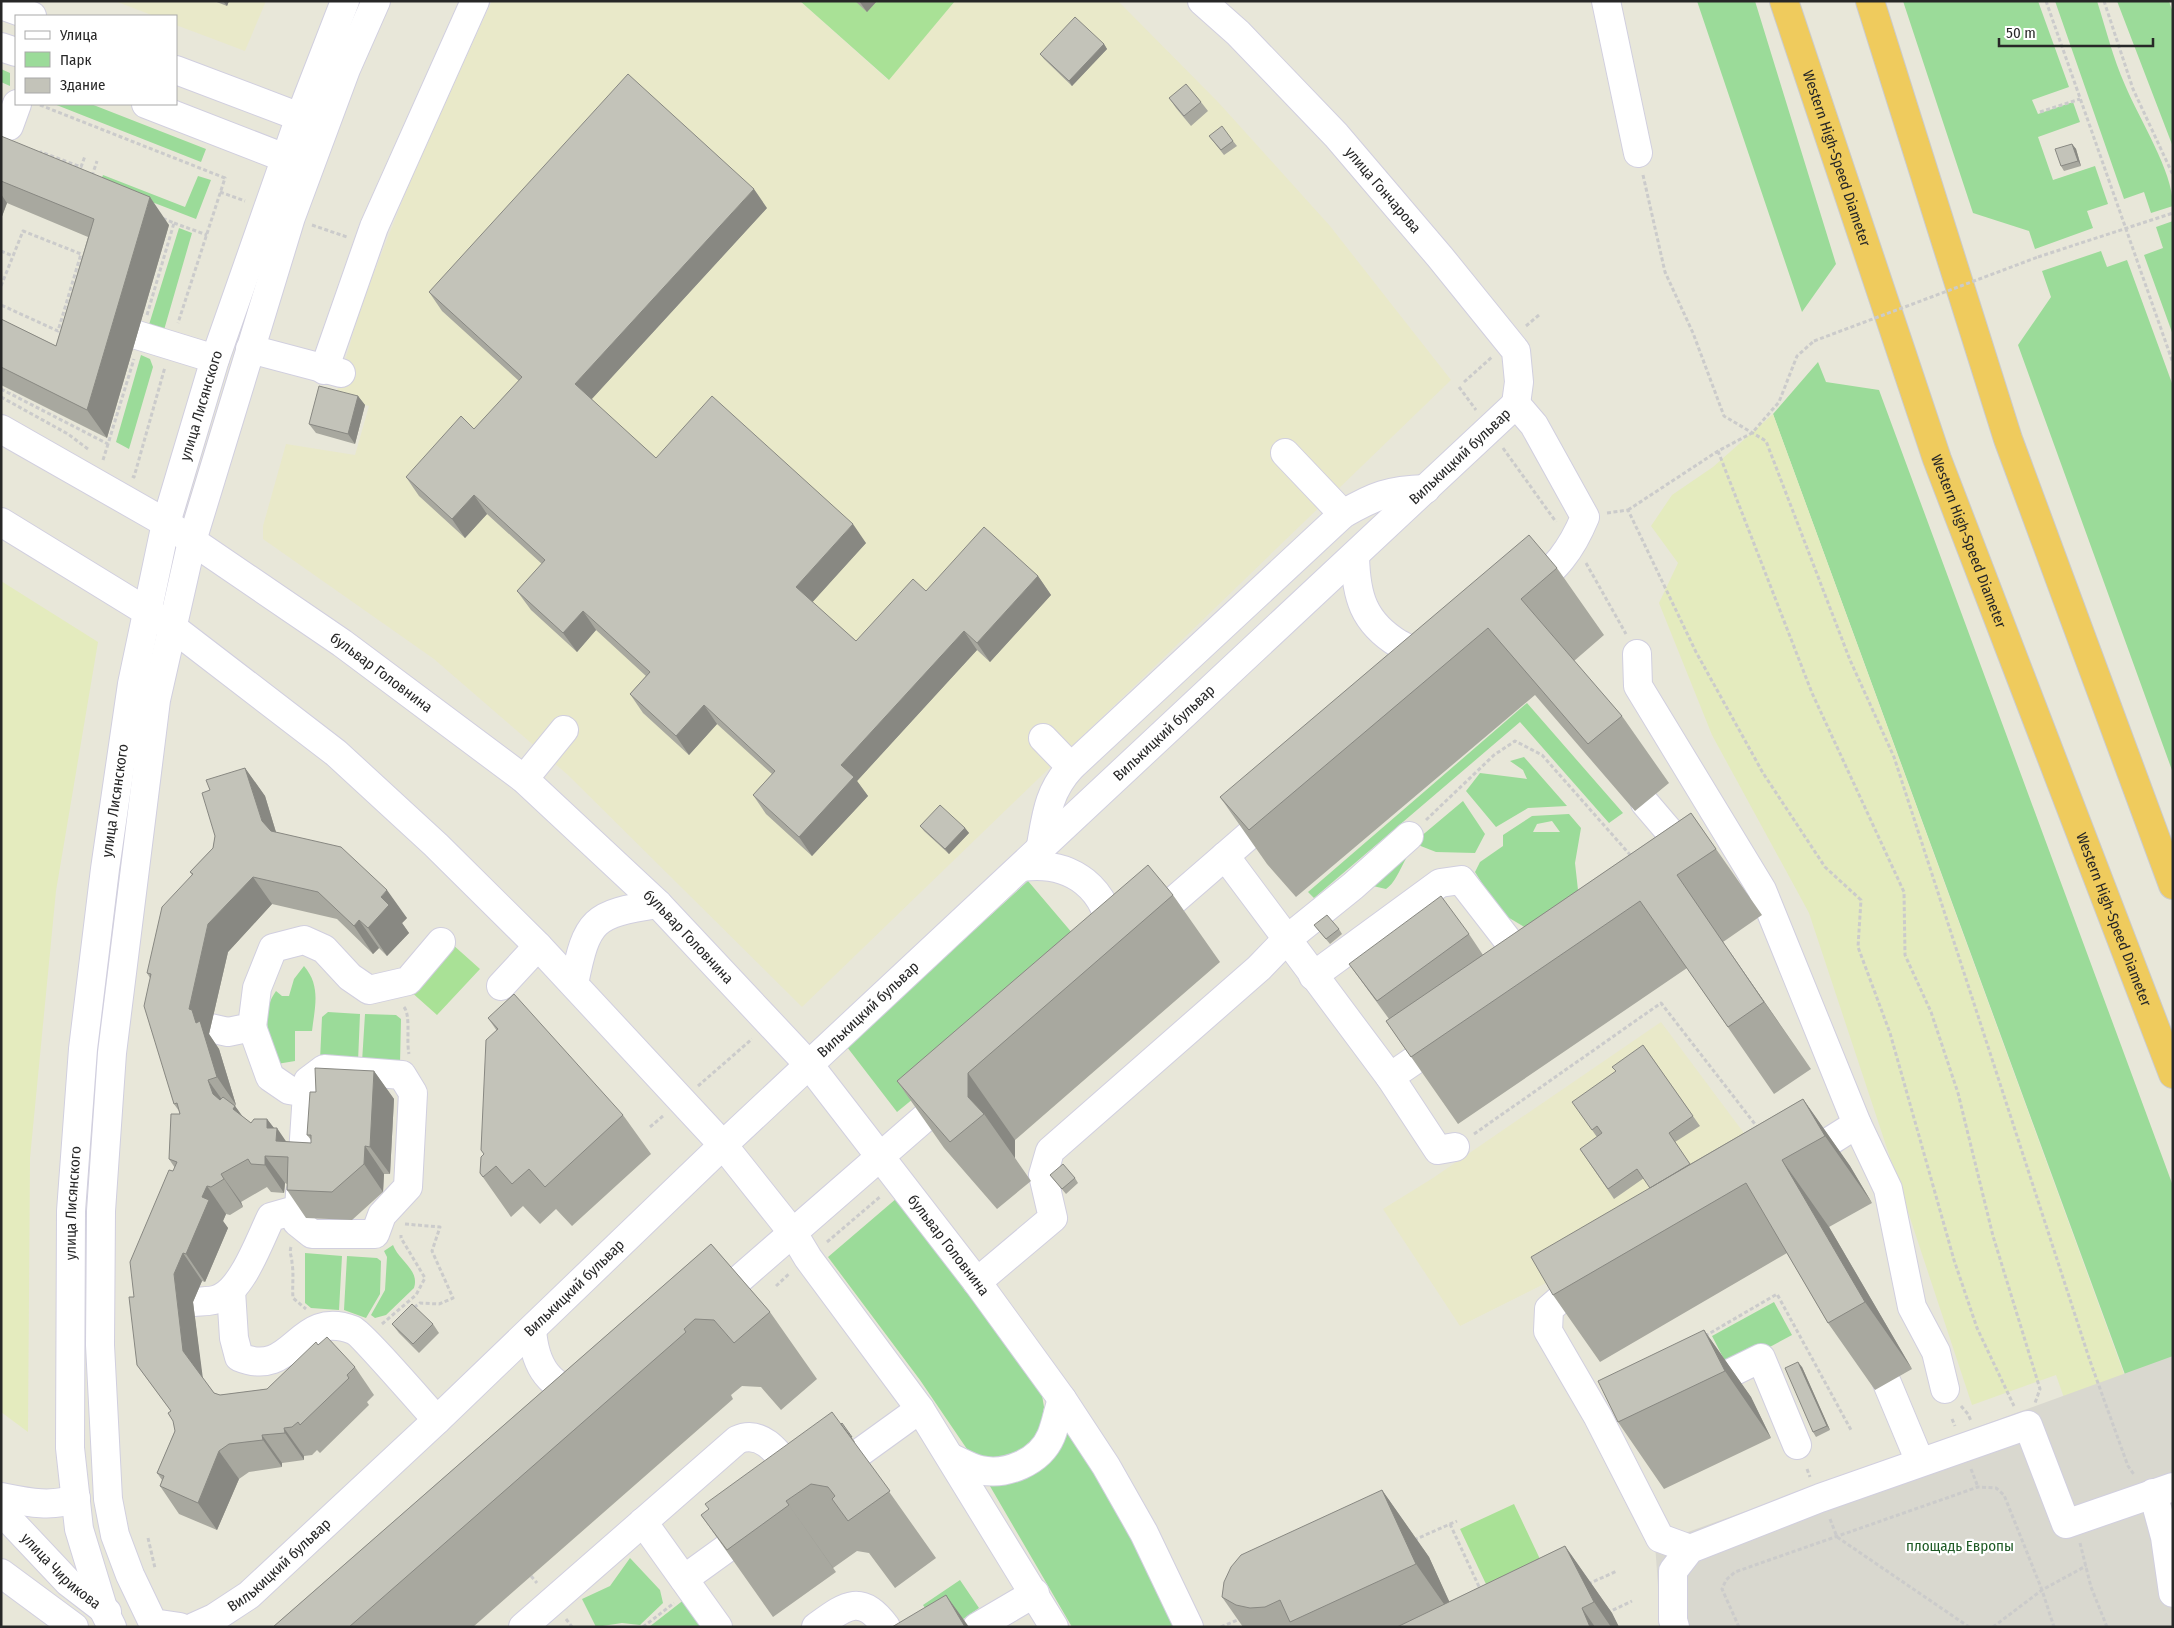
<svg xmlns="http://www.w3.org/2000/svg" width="2174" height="1628" font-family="'Fira Sans Condensed',sans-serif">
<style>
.education{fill:#e9e9c9}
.green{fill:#9bdb99;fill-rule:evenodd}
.sand{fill:#e4ebbe}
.pitch{fill:#a9e196}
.plaza{fill:#d9d8cf}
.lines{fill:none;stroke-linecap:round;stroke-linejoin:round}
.minor-casing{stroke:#d1cfdf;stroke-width:30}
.highway-casing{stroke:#cbcbcb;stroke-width:30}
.path{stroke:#cbcbcb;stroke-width:3;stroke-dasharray:4 2.5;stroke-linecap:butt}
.minor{stroke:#fff;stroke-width:28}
.highway{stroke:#efcb5d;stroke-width:28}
.path-bridge{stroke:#cbcbcb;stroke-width:3;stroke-dasharray:4 2.5;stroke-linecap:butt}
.wall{fill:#a8a89f}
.shaded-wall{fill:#888882}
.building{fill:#c3c3b9;stroke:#888882}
.labels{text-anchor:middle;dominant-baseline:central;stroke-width:4.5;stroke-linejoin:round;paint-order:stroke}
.street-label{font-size:15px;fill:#272727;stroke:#fff}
.park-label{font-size:15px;fill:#1f5b26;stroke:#fff}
</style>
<rect width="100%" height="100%" fill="#e8e7d9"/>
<path class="education" d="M115,1H266L245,51L176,25V16H154Z
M492,1H800L888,80L955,1H1118L1218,102L1330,226L1451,380L802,1007L568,775L434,659L263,539V526L286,444L355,455L369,406L335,398L360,308L419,159Z
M1661,1022L1767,1164L1664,1224L1460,1326L1383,1209L1433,1178Z"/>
<path class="green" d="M1697,1H1755L1836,264L1802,312Z
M1903,1H2038L2069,87L2032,100L2038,114L2073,102L2080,122L2038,137L2053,180L2095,166L2108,204L2087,211L2093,228L2035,249L2029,231L1973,213Z
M2055,1H2097C2106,29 2113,58 2125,85C2139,119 2173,171 2173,206L2151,213L2144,192L2124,199Z
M2117,1H2169L2173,13V147Z
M1,69L10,73V86L1,82Z
M54,104H91L206,149L201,162Z
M103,175L185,207L198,176L211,180L196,219L100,182Z
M2173,221V335L2144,255L2163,248L2156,227Z
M179,228L192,233L164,330L147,331Z
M2101,251L2107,267L2127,260L2173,386V773L2018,345L2051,297L2042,271Z
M141,355L150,359L153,367L129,449L116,442Z
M1818,362L1826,382L1879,390L2173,1186V1434L2145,1429L1773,414Z
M1527,703L1623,813L1609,823L1520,722L1314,898L1308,892Z
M1524,757L1567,806L1528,808L1496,827L1466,791L1480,773L1527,779L1523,770L1510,761Z
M1463,801L1485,834L1475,853L1436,852L1413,843Z
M1569,814L1581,828L1575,863L1578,890L1544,939L1501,913L1475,872L1480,862L1503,846V835L1532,816ZM1552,821L1560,832H1533L1537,824Z
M1410,852C1402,863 1397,882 1386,889L1373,886L1375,874Z
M1028,881L1090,954L897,1112L847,1047Z
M304,966C321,986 315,1006 312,1031H295V1061L277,1064C270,1038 259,1015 276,991L282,996H289L294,979Z
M328,1012L360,1014L358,1062L320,1060L322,1017Z
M365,1014L396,1015L401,1019L400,1064L362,1062Z
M897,1198L1041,1389L1044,1407L1041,1424L1033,1439L1019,1451L1003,1457L986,1458L969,1452L920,1380L828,1257Z
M393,1245C399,1261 420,1270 414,1288L386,1315L375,1318L371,1315L385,1290L387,1257L384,1251Z
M305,1253L342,1256L339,1310L311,1308L305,1303Z
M347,1256L377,1258L381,1261L380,1294L366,1318L344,1310Z
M1774,1302L1792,1335L1729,1369L1712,1336Z
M1064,1423L1111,1499L1176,1627H1072L987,1481Z
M630,1558L660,1590L663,1603L640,1625L622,1623L596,1627L582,1599L610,1586Z
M960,1580L979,1608L956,1624L932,1618L923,1605Z
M685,1599L706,1627H649Z"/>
<path class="sand" d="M1773,414L2158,1467L2087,1463L2056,1375L1972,1405L1809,913L1712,735L1659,603L1678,563L1651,526L1672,495L1713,467Z
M1,581L98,642L56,891L30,1158L28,1432L1,1412Z"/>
<path class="pitch" d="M800,1H955L889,80Z
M452,944L480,969L437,1015L409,990Z
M1514,1504L1556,1593L1502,1618L1460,1529Z"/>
<path class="plaza" d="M2173,1356V1627H1661L1655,1544Z"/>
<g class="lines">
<defs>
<g id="minor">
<path id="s1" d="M1202,1L1238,33L1336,135L1440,257L1516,351L1519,382L1516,404"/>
<path d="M1606,1L1638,153"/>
<path d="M1,5L32,16"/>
<path d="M1,47L16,52"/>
<path d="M176,70L300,117L309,134"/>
<path d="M146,104L285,158L303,152"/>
<path d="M9,126L17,104"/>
<path d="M137,335L215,359"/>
<path d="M250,349L341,373"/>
<path d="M324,370L374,227L475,1"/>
<path d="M1516,404L1534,425L1585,517C1570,553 1556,567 1528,592"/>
<path id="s2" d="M1,429L166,523L342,643L524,779L658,904L810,1066L977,1282L1062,1399L1106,1466L1144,1533L1189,1627"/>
<path d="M1285,453L1343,514"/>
<path d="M1,522L172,627L336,753L436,845L538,946L723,1145L793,1233L808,1258L920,1409L1054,1627"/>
<path d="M1355,556C1356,596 1363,622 1399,644C1411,650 1421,656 1435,656"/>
<path d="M1637,654L1638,686L1762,890L1857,1124L1888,1189L1912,1307L1936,1352L1945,1389"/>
<path d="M1043,738L1071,767"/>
<path d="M524,779L564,730"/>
<path d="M1645,803L1692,858"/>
<path d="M1040,851C1046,818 1047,793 1071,767L1343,514C1374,496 1389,490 1426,489"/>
<path d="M1225,856L1390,1077L1438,1150L1455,1147"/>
<path d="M1022,867C1072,860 1109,889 1112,940"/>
<path d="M1149,922L1277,811"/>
<path d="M1313,976L1440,883L1461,880L1530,969"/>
<path d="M574,984C587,919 593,914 658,904"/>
<path d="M501,986L538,946"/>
<path d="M252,1027L270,1077L289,1090L307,1093L302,1170"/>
<path d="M210,1028L228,1032L252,1027L257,988L273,948L304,940L324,949L350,977L369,990L408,981L441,942"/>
<path d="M1390,1077L1444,1040"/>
<path d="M1800,1160L1857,1124"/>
<path d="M299,1209L297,1222L312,1234H375L382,1215L408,1187L413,1093L402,1075L324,1069L308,1081L307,1093"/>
<path d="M1590,1281L1565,1295L1549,1309L1548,1331L1598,1417L1660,1538L1690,1549"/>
<path d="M977,1282L1053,1218L1043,1175L1050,1151L1259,968L1286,940L1353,886L1409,836"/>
<path d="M231,1291L234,1338L239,1357C295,1380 296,1308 353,1330C361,1333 425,1407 437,1420"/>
<path d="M193,1302C201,1301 213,1302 220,1298C243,1288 260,1239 271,1217L299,1209L300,1193"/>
<path d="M712,1303L951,1095"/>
<path d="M532,1330C535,1367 549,1388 587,1397"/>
<path d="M1887,1383L1920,1462"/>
<path d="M1700,1388L1761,1358L1797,1445"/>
<path d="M952,1458C961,1462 971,1468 980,1470C1006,1476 1040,1462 1051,1436C1056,1424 1058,1411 1062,1399"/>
<path d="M830,1474L920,1409"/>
<path d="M2153,1493L2165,1537L2173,1593"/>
<path d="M1,1497C26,1502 52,1508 76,1498"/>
<path id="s3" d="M1,1511L68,1582L107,1612"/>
<path d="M643,1522L718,1627"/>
<path d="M1,1573L74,1627"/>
<path d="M684,1579L756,1527"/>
<path id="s4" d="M112,1627L104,1611L79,1529L70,1448L71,1211L83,1049L105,869L132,684L166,523L215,359L300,117L345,1"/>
<path d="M180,1627L153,1623L130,1575L115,1535L108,1499L100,1345L101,1211L112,1053L156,700L192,541L291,217L346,69L376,1"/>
<path id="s5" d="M194,1627L214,1618L249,1595L437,1420L723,1145L1516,404"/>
<path d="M523,1627L737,1440C765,1427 783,1461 799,1480"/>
<path d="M816,1627C845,1606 861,1592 886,1627"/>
<path d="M977,1627L1035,1593"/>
<path d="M1675,1627L1673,1620V1571L1690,1549L1820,1498L2028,1425L2066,1524L2173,1487"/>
</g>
<g id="highway">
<path id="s6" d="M1784,1L1937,459L2173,1074"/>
<path d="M1870,1L2008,439L2173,885"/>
</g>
</defs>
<use href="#minor" class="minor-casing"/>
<use href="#highway" class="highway-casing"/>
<path class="path" d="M2046,1L2173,363
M2104,1L2133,89L2173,175
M40,105L225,178L178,323
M2040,112L2080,99
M40,155L41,152L81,167L85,156
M1643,175L1665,272L1693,333L1724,416L1766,441L1850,660L1894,757L2090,1361L2128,1466L2135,1476
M92,176L97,161
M220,192L245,201
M174,223L207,235
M312,225L347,237
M1,251L13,256
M2038,257L2173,213
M1,286L23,231L81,254L58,331L1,305
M147,315L174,223L162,218
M1526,326L1539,315
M1464,382L1492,357
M1459,387L1476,410
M1,389L108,444L134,359
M1,397L68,434L88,449
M1503,448L1556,522
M1718,451L1812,693L1904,892L1905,955L1931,1012L1958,1093L1993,1236L2040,1389L2035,1403
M103,460L108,444
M132,476L134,477L165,367
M1628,510L1718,451L1752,433L1779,402L1797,356L1814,341
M1607,513L1628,510L1696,652L1763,773L1825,867L1861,900L1858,947L1890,1033L1954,1260L1977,1328L2014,1406
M1586,563L1626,634
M1426,820L1494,755L1515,741L1542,755L1632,857
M404,1007C411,1016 406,1040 409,1054
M698,1086L752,1039
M650,1127L663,1116
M1474,1134L1661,1003L1758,1128
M405,1224L440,1227L432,1251L453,1298L439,1304L420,1303L412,1309
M827,1242L881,1196
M291,1247C289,1253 292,1257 292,1263C294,1274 292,1286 293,1298L306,1309
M776,1286L790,1273
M382,1324L416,1295L425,1278L401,1238V1235
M1705,1336L1777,1294L1851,1430
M1961,1406L1968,1414L1971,1421
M1952,1419L1955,1426
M1807,1469L1810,1477
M1971,1469L1978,1487
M1830,1519L1837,1537L1969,1627
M1450,1524L1481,1591
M148,1538L155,1568
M1414,1540L1457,1521
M2080,1543L2091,1587L2107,1627
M531,1576L537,1583
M1588,1584L1617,1571
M1607,1613L1632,1601
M566,1619L572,1627
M643,1627L674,1603
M1221,1627L1242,1618
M1739,1627L1722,1589L1726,1580L1735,1572L1978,1487L1996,1488L2004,1495L2042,1590L2054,1627
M1993,1627L2042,1590L2086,1566"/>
<use href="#minor" class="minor"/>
<use href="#highway" class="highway"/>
<path class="path-bridge" d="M1814,341L2038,257"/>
</g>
<path class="wall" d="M214,1H229L227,6Z
M855,1H877L867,12Z
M1104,44L1107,49L1072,86L1044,59L1040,54Z
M1169,98L1201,102L1208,111L1191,126L1176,108Z
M1,136L169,225L107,438L1,385V319L56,346L88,237L7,203L1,219Z
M1209,136L1233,141L1237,146L1224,155Z
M2072,144L2076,149L2081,166L2064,171L2061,166Z
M767,208L591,400L656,458L866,543L812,602L856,641L926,591L1038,576L1051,595L990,662L977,650L857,781L868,796L812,856L766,814L753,795L772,774L717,724L689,755L643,713L630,694L646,676L596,630L577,652L531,610L517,591L542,564L487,514L465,538L419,496L406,477L474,429L519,381L442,311L429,292Z
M358,396L365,405L355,444L316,433L309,424Z
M1557,568L1604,635L1574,661L1622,716L1669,783L1635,811L1535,695L1296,897L1267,864L1220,797Z
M245,768L265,796L276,832L407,918L402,923L409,933L387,956L379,948L373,954L337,919L272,904L228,952L209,1034L219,1049L236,1105L235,1106L243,1117L251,1123L267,1119L274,1128L286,1142L311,1143V1140L307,1135L316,1092L374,1071L394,1099L390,1174H384L383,1192L352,1220L306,1218L287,1190V1184L285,1183L284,1193L271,1192L267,1187L241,1202L243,1207L230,1215L226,1214L223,1221L228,1228L205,1282L202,1281L193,1302L202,1377L214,1393L220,1395L267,1389L318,1345L355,1367L374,1395L367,1402L369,1405L320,1453L317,1450L312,1455L304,1456V1460L282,1463V1467L249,1472L239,1479L217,1530L179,1514L160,1486L162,1480L157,1473L175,1431L174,1421L171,1411L137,1365L134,1297L175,1168L169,1159L180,1114L179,1111L174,1104L150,978L147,973L192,875L190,872L213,848L215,836L210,790Z
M1691,813L1762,915L1723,942L1811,1069L1774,1094L1687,968L1458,1124L1386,1021L1389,1019L1349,964L1469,934L1483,955Z
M920,826L965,828L969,833L949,854L924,831Z
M1173,895L1220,962L1015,1140V1158L1031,1181L997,1209L944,1148L897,1081Z
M1314,925L1339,929L1342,934L1330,944Z
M488,1018L623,1115L651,1154L572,1226L556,1209L540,1224L523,1206L511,1217L480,1173L484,1154L481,1150L497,1031Z
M1643,1045L1700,1126L1675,1142L1690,1164L1803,1099L1850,1166L1872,1203L1829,1227L1912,1369L1875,1390L1828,1323L1787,1253L1600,1362L1553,1295L1650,1188L1644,1178L1614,1199L1580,1149L1597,1137L1592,1130L1616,1071Z
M1050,1175L1075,1178L1078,1183L1066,1194Z
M711,1244L770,1312L817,1379L781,1410L761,1387L742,1386L731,1395L733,1399L473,1627H273Z
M392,1324H433L439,1333L419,1353L399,1333Z
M1704,1330L1751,1397L1771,1438L1664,1489L1618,1422Z
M1802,1367L1830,1430L1816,1437L1813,1432Z
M842,1423L855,1442H854L936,1558L895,1588L869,1553L857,1551L833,1568L836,1572L773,1617L701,1515Z
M1382,1490L1429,1557L1449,1602L1565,1546L1612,1613L1619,1627H1243L1222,1597Z"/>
<path class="shaded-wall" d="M223,1H229L227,6Z
M859,1H877L867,12Z
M1104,44L1107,49L1072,86L1069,81Z
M2072,144L2076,149L2081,166L2078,161Z
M754,189L767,208L588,403L575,384Z
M1,194L7,203L1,219Z
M150,197L169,225L107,438L87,410Z
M358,396L365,405L355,444L348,434Z
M474,495L487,514L465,538L452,519Z
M853,524L866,543L809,606L796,587Z
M1038,576L1051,595L990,662L977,643Z
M583,611L596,630L577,652L563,633Z
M964,631L977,650L857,781L868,796L812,856L799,837L841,765Z
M704,705L717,724L689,755L676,736Z
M245,768L265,796L281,849L262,821Z
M965,828L969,833L949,854L945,849Z
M1677,875L1723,942L1811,1069L1764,1002Z
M253,877L272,904L228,952L209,1034L219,1049L236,1105L217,1077L196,1023L189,1009L208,924Z
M387,890L407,918L402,923L409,933L387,956L368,928L381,897Z
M359,920L379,948L373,954L354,926Z
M374,1071L394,1099L390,1174L370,1147Z
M968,1073L1015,1140V1158L984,1114L968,1097Z
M208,1080L228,1108L213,1094Z
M1803,1099L1850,1166L1872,1203L1825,1136Z
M235,1106L255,1134L233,1109Z
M267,1119L277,1132V1128L296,1156L287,1157L267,1128Z
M365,1146L384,1174L383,1192L364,1164Z
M265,1156L285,1183L284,1193L265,1165Z
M1782,1160L1829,1227L1912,1369L1865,1302Z
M221,1174L241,1202L243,1207L224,1179Z
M207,1186L226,1214L223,1221L228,1228L205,1282L186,1254L202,1197Z
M183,1253L202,1281L193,1302L203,1379L183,1351L174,1274Z
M1704,1330L1751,1397L1771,1438L1725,1371Z
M1798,1362L1802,1367L1830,1430L1827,1426Z
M284,1428L304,1456V1460L285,1433Z
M262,1435L282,1463V1467L263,1440Z
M219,1451L239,1479L217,1530L198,1503Z
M1382,1490L1429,1557L1461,1627H1460L1416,1564Z
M786,1501L833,1568L836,1572Z
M1565,1546L1612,1613L1619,1627H1611L1594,1602Z
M946,1595L969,1627H965Z
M1582,1608L1595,1627H1590Z"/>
<path class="building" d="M1075,17L1104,44L1069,81L1040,54Z
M628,74L754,189L575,384L656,458L712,396L853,524L796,587L856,641L913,579L926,591L984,527L1038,576L977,643L964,631L841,765L854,777L799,837L753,795L775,771L704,705L676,736L630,694L650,672L583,611L563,633L517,591L545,560L474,495L452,519L406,477L461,416L474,429L522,377L429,292Z
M1186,84L1201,102L1184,116L1169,98Z
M1222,126L1233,141L1221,150L1209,136Z
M1,136L150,197L87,410L1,367V319L56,346L94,219L1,181Z
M2072,144L2078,161L2061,166L2055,149Z
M319,386L358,396L348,434L309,424Z
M1529,535L1557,568L1521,599L1622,716L1588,744L1488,628L1249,830L1220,797Z
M245,768L262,821L271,831L341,847L387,890L381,897L389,905L368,928L359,920L354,926L318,892L253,877L208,924L189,1009L192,1010L196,1023L200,1021L217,1077L208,1080L213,1094L220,1100L223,1097L235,1106L233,1109L251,1123L254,1119H267V1128H277L276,1141L311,1143V1135H307L310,1092H316L315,1068L374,1071L370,1147L365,1146L364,1164L332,1192L287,1190L288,1157L265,1156V1165L251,1164L248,1159L221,1174L224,1179L211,1187L207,1186L202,1197L209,1200L186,1254L183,1253L174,1274L183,1351L214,1393L220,1395L267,1389L316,1342L318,1345L327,1337L355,1367L347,1375L349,1378L300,1425L298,1422L292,1427L284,1428L285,1433L262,1435L263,1440L229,1444L219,1451L198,1503L160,1486L164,1476L157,1473L175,1431L173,1421L168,1413L171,1411L137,1365L129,1297H134L130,1262L169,1170L173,1171L177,1162L169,1159L171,1114H180L177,1103L174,1104L144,1006L151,974L147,973L162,907L193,874L190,872L213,848L215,836L202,793L210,790L206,780Z
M940,805L965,828L945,849L920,826Z
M1691,813L1716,849L1677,875L1764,1002L1728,1027L1640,901L1411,1057L1386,1021Z
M1148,865L1173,895L968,1073V1097L984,1114L950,1142L897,1081Z
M1441,896L1469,934L1377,1001L1349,964Z
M1327,915L1339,929L1326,939L1314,925Z
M514,994L623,1115L545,1187L529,1169L512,1184L496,1166L483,1177L480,1173L481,1157L484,1154L481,1150L486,1040L498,1029L488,1018Z
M1643,1045L1693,1116L1669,1133L1690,1164L1650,1188L1637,1169L1608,1189L1580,1149L1602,1133L1597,1126L1592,1130L1572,1102L1616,1071L1612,1067Z
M1803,1099L1825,1136L1782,1160L1865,1302L1828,1323L1746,1183L1553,1295L1531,1257Z
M1063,1164L1075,1178L1062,1189L1050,1175Z
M711,1244L770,1312L734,1343L714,1320L695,1319L684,1329L686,1332L349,1627H273Z
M412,1304L433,1324L413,1344L392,1324Z
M1704,1330L1725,1371L1618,1422L1598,1381Z
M1798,1362L1827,1426L1813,1432L1785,1368Z
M832,1412L890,1491L848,1521L832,1499L835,1496L828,1487L811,1484L786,1501L789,1505L727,1550L701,1515L709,1509L705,1504Z
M842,1423L852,1437H851L841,1424Z
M1382,1490L1416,1564L1290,1622L1280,1600L1265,1607L1250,1608L1236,1605L1222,1597L1224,1582L1231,1567L1241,1555Z
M1565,1546L1594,1602L1582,1608L1590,1627H1397Z
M946,1595L965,1627H892Z"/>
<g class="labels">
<g class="street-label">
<text stroke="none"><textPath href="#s6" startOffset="166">Western High-Speed Diameter</textPath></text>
<text stroke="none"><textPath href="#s1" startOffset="262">улица Гончарова</textPath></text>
<text stroke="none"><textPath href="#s4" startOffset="1240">улица Лисянского</textPath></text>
<text stroke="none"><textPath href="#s5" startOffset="1726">Вилькицкий бульвар</textPath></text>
<text stroke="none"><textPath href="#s6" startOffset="571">Western High-Speed Diameter</textPath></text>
<text stroke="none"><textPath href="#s2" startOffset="452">бульвар Головнина</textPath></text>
<text stroke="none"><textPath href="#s5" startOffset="1321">Вилькицкий бульвар</textPath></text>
<text stroke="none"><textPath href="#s4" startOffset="835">улица Лисянского</textPath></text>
<text stroke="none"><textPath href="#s6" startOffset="976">Western High-Speed Diameter</textPath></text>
<text stroke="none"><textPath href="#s2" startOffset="858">бульвар Головнина</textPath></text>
<text stroke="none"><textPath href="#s5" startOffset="916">Вилькицкий бульвар</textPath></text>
<text stroke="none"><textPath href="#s4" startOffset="430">улица Лисянского</textPath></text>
<text stroke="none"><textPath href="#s2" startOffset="1262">бульвар Головнина</textPath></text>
<text stroke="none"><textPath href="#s5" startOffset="511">Вилькицкий бульвар</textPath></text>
<text stroke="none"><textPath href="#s5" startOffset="106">Вилькицкий бульвар</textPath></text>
<text stroke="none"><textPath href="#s3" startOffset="85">улица Чирикова</textPath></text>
</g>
<g class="park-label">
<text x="1960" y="1546">площадь Европы</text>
</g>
</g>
<rect width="2174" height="1628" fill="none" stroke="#272727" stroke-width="5"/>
<rect x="15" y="15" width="162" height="90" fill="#ffffff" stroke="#a9a9a9"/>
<rect x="25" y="31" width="25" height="8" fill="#ffffff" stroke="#a9a9a9"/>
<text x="60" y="40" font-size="15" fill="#272727">Улица</text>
<rect x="25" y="52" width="25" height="15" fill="#9bdb99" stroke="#a9a9a9"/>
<text x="60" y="65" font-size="15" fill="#272727">Парк</text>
<rect x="25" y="78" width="25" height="15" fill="#c3c3b9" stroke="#a9a9a9"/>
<text x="60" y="90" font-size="15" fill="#272727">Здание</text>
<path d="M1999 38v8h154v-8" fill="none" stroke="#272727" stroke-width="2.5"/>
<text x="2006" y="38" font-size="15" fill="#272727" stroke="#ffffff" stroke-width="4" paint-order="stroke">50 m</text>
</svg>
